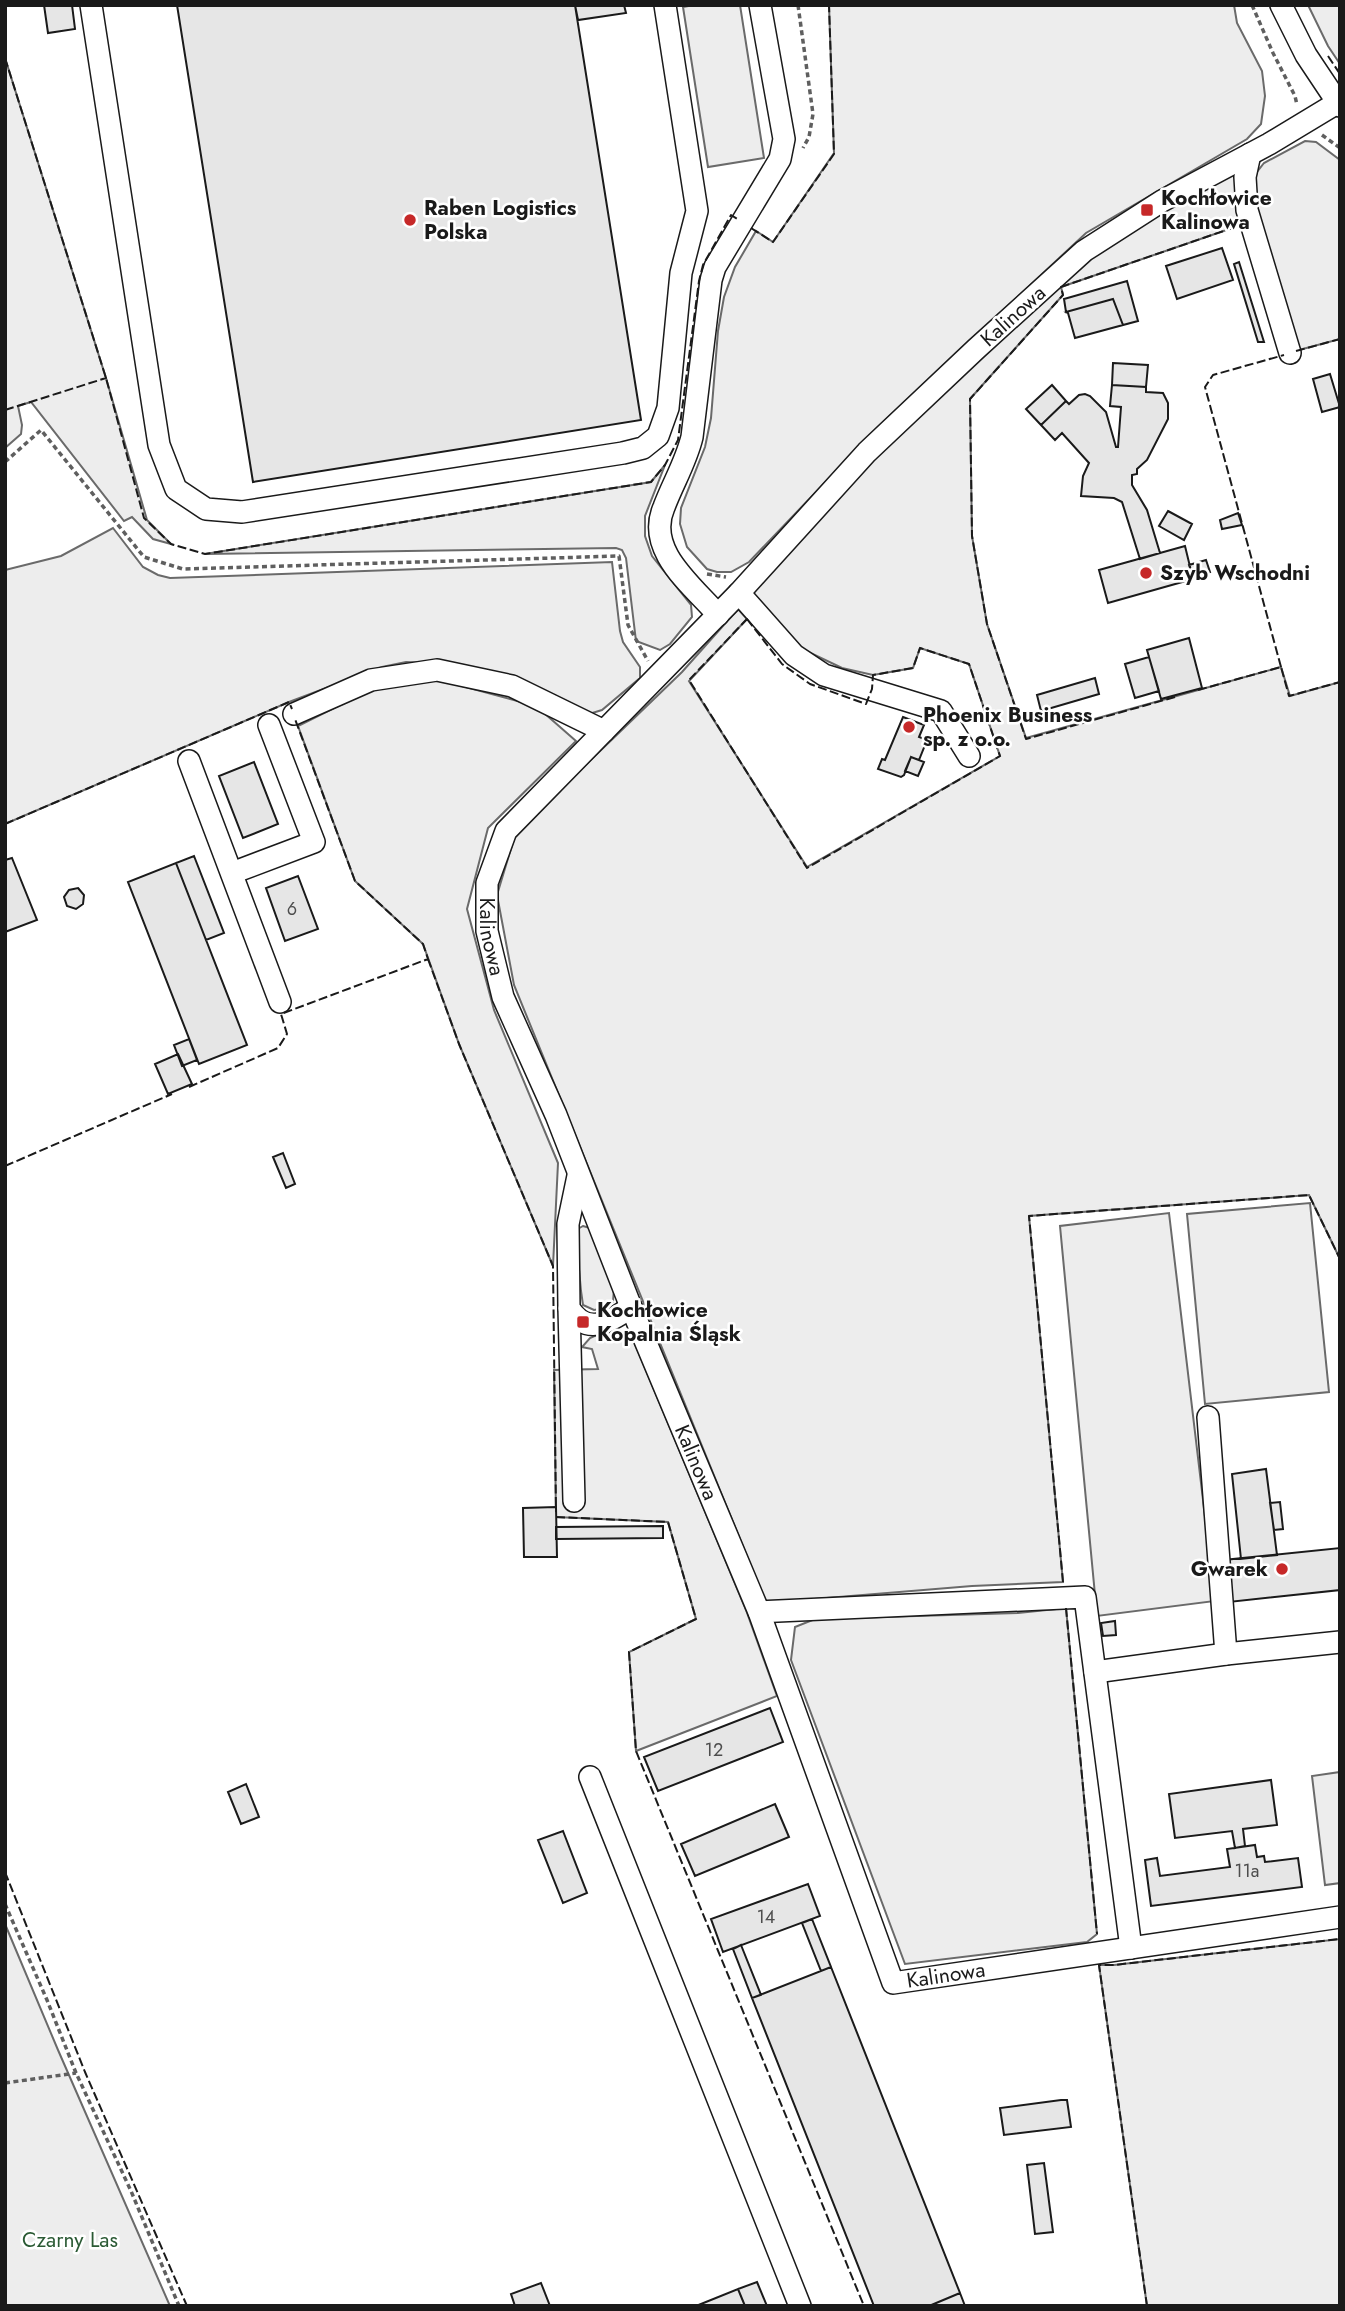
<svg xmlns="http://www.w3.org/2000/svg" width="1345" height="2311" font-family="Jost,sans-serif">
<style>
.built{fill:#ededed;stroke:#6a6a6a;stroke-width:2}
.building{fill:#e6e6e6;stroke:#1a1a1a;stroke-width:2}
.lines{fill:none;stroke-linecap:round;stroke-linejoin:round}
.minor-casing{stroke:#1a1a1a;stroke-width:24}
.path{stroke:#5f5f5f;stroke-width:3.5;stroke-dasharray:5 3.5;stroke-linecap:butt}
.minor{stroke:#fff;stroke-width:21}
.fence{stroke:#1a1a1a;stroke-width:2;stroke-dasharray:9 3.5;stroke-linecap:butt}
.poi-dot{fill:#c62828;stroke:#fff;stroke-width:2.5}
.labels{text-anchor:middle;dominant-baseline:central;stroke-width:5;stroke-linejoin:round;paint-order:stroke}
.number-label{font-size:18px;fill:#4d4d4d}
.poi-label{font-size:21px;font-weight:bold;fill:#1a1a1a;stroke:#fff;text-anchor:start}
.street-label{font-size:21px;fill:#1a1a1a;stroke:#fff}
.park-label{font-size:21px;fill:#2b5a34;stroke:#fff}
</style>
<rect width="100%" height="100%" fill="#fff"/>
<path class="built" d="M694,5H740L764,158L708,167L683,7Z
M829,5H1234L1237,23L1262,71L1265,96L1261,124L1247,139L1086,233L879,426L749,562L731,572H717L707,569L687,547L680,524L681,508L705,447L711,418L718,331L724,297L735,267L756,231L773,242L834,153Z
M1308,5H1340V64L1328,46Z
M5,58L106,378L147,520L171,544L153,539L132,517L124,521L31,402L18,406L22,425L21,434L5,448Z
M1305,141L1316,142L1340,160V339L1299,350L1259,218L1254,183L1257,172L1264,163Z
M1232,175L1238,177L1241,225L1061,287L1063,295L970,399L972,536L987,624L1026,738L1281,667L1290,696L1340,682V1259L1309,1195L1029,1216L1063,1582L972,1586L766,1603L514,985L497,895L516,832L682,672L738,609L747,619L689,681L807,867L1000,756L969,664L920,648L913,668L873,675L842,668L800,648L749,595L871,456L1091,252L1225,177Z
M665,465L645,516V536L652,556L691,605L692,617L670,644L660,650L636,641L626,558L622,550L616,548L205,554L651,482Z
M113,528L143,567L158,575L170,578L612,562L620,631L623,642L640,667V678L602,710L589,714L432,663L406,662L382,667L289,702L5,824V570L61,556Z
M436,679L536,706L576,741L488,828L467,909L494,1010L558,1163L553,1266L459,1044L423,944L355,881L298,726L370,690Z
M1310,1203L1329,1392L1205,1404L1187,1214Z
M1169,1213L1215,1601L1097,1616L1060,1226Z
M583,1226L590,1228L614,1288L613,1302L606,1308L594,1310L583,1305L581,1291L576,1236V1230Z
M619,1330L633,1339L746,1610L777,1696L636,1751L629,1652L696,1619L668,1522L556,1517L554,1370L598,1369L592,1349L582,1347L590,1338L599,1334Z
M1066,1608L1097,1934L1087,1942L905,1964L791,1660L795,1627L815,1619L1018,1613Z
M1340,1772V1883L1325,1885L1312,1776Z
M5,1924L58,2050L170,2306H5Z
M1340,1939V2306H1147L1099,1965H1114Z"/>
<path class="building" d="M44,5H72L75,29L48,33Z
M177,5H575L641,420L253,482Z
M575,5H624L626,13L578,20Z
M1222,248L1233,280L1177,299L1166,266Z
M1239,262L1264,342H1258L1234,264Z
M1127,281L1138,321L1123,325L1113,299L1066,312L1064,299Z
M1113,299L1123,325L1075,338L1068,313L1066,312Z
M1113,363L1148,365L1146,387L1112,385Z
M1330,374L1340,407L1322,412L1313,379Z
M1052,385L1066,401L1041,425L1026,409Z
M1112,385L1146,387V392L1163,393L1168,403V419L1147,460L1137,469V474L1132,475V485L1147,510L1160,553L1140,559L1122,502L1114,498L1081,496L1083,476L1089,463L1062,433L1055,440L1041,425L1066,401L1069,404L1079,395L1085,394L1090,396L1106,412L1116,447H1118L1121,407L1110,406Z
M1168,511L1192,524L1184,540L1159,526Z
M1238,513L1242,525L1222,529L1220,520Z
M1185,546L1193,579L1108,603L1099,570Z
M1206,560L1210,572L1193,577L1189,565Z
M1189,638L1202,688L1161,699L1147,650Z
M1149,657L1159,691L1135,698L1125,664Z
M1095,678L1099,694L1041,711L1037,695Z
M903,717L924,725L919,737L927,740L919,760L911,757L904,775L901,777L878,769L882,759L885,760Z
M911,757L924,762L918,776L905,771Z
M254,762L278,824L243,838L219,776Z
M194,856L224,933L206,940L176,863Z
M12,858L37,920L5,932V860Z
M176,863L247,1045L199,1064L128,882Z
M298,876L318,929L285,941L266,888Z
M78,888L84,895L83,904L76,909L67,906L64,897L69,890Z
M189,1039L197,1060L182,1066L174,1045Z
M178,1054L192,1084L168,1094L155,1064Z
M283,1153L295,1184L286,1188L273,1157Z
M1266,1469L1277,1555L1241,1559L1232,1474Z
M1280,1502L1283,1529L1274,1530L1270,1503Z
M556,1507L557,1557H524L523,1508Z
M663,1526V1538L556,1539V1527Z
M1340,1548V1590L1229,1602L1224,1560Z
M1115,1621L1116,1635L1103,1636L1101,1623Z
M770,1708L783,1742L658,1791L644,1757Z
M1271,1780L1277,1825L1243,1829L1245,1846L1235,1848L1232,1831L1175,1838L1169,1794Z
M246,1784L259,1817L241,1824L228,1792Z
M775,1804L789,1837L695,1876L681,1844Z
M563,1831L587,1893L563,1903L538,1840Z
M1255,1845L1257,1857L1264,1856L1265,1862L1298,1858L1302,1887L1151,1906L1145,1860L1157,1858L1160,1876L1230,1867L1227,1849Z
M808,1884L820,1916L723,1952L711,1919Z
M812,1919L831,1967L821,1971L802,1923Z
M741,1945L761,1995L752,1998L733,1949Z
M831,1967L960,2293L929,2306H874L752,1998Z
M1061,2100H1067L1071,2127L1004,2135L1000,2108Z
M1044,2163L1053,2232L1035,2234L1027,2165Z
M757,2282L767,2306H745L738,2289Z
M541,2283L550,2306H515L511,2294Z
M738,2289L745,2306H696Z
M960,2293L965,2306H929Z"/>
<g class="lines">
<defs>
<g id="minor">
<path d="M91,5L159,445L176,489L206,509L242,512L623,453L643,448L658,436L668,408L681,273L697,211L665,5"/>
<path d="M1281,5L1306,55L1340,106"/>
<path id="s1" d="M1337,103L1269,144L1162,201L1084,251L976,349L867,452L739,593L506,831L487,883V931L503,997L556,1115L631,1307L759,1612L893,1983L1340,1917"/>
<path d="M1250,154L1245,177L1247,210L1290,353"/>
<path d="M739,593L794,655L824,675L941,711L969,756"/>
<path d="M718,615C692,585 645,550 664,507C673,483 686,462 692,437L711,280L715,267L780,159L784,139L760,5"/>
<path d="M294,714L371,680L437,670L512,686L604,731"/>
<path d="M189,761L280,1002"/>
<path d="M232,873L314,842L269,725"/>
<path d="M578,1176L568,1224L569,1308C586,1336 609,1323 631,1307"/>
<path d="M569,1308L574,1501"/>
<path d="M1208,1417L1226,1654"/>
<path d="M759,1612L1085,1597L1131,1948"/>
<path d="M1095,1672L1226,1654L1340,1642"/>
<path d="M590,1777L800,2306"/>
</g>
</defs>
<use href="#minor" class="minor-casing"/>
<path class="path" d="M798,5L813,114L809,137L803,148
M1252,5L1273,53L1295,96L1297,105
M1322,135L1340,148
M5,462L41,430L144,557L183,569L619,556L628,625L648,661
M707,574L726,577
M5,1904L47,2000L76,2073L131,2191L179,2306
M5,2083L76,2073"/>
<use href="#minor" class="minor"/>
<path class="fence" d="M1328,56L1340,74
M5,58L106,378L144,518L171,544L205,554L651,482L665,465L678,440L699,281L703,265L731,215L739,220
M751,228L773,242L834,154L829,5
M1296,351L1340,339
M5,410L106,378L105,375
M747,619L782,664L810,684L866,704L872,689L873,675L913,668L920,648L969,664L1000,756L807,868L689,680Z
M1281,667L1205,387L1213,375L1284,355
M1198,690L1281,667L1289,696L1340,682
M1175,697L1026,739L987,624L972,536L970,399L1063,295L1061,287L1241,225L1242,227
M5,824L289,702L292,709
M428,959L459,1044L553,1266L556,1512
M189,1087L278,1048L287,1034L281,1014L428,959L423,944L355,881L295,719
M5,1166L172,1094
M556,1517L668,1522L696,1619L629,1652L636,1751L864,2306
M1063,1582L1029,1216L1309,1195L1340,1259
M1066,1608L1097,1934
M5,1872L85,2072L187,2306
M1147,2306L1099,1965H1114L1340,1939"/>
</g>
<g class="poi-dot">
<rect x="1140" y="203" width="14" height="14" rx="3.5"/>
<circle cx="410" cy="220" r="7"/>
<circle cx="1146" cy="573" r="7"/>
<circle cx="909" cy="727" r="7"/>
<rect x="576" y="1315" width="14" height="14" rx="3.5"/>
<circle cx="1282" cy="1569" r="7"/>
</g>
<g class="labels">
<g class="number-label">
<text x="292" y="909">6</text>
<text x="714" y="1750">12</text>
<text x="1247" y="1871">11a</text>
<text x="766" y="1917">14</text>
</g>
<g class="poi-label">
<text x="1161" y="198">Kochłowice<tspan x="1161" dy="24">Kalinowa</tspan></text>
<text x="424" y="208">Raben Logistics<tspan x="424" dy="24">Polska</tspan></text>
<text x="1160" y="573">Szyb Wschodni</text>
<text x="923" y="715">Phoenix Business<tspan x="923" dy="24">sp. z o.o.</tspan></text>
<text x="597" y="1310">Kochłowice<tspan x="597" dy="24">Kopalnia Śląsk</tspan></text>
<text x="1268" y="1569" text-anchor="end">Gwarek</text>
</g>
<g class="street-label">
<text transform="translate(1013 316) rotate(-42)">Kalinowa</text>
<text stroke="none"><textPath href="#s1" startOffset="1222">Kalinowa</textPath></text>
<text stroke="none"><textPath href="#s1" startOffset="1788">Kalinowa</textPath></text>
<text stroke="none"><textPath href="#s1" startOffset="2398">Kalinowa</textPath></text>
</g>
<g class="park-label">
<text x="70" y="2240">Czarny Las</text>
</g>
</g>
<rect width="1345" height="2311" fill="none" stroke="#1a1a1a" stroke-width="14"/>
</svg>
